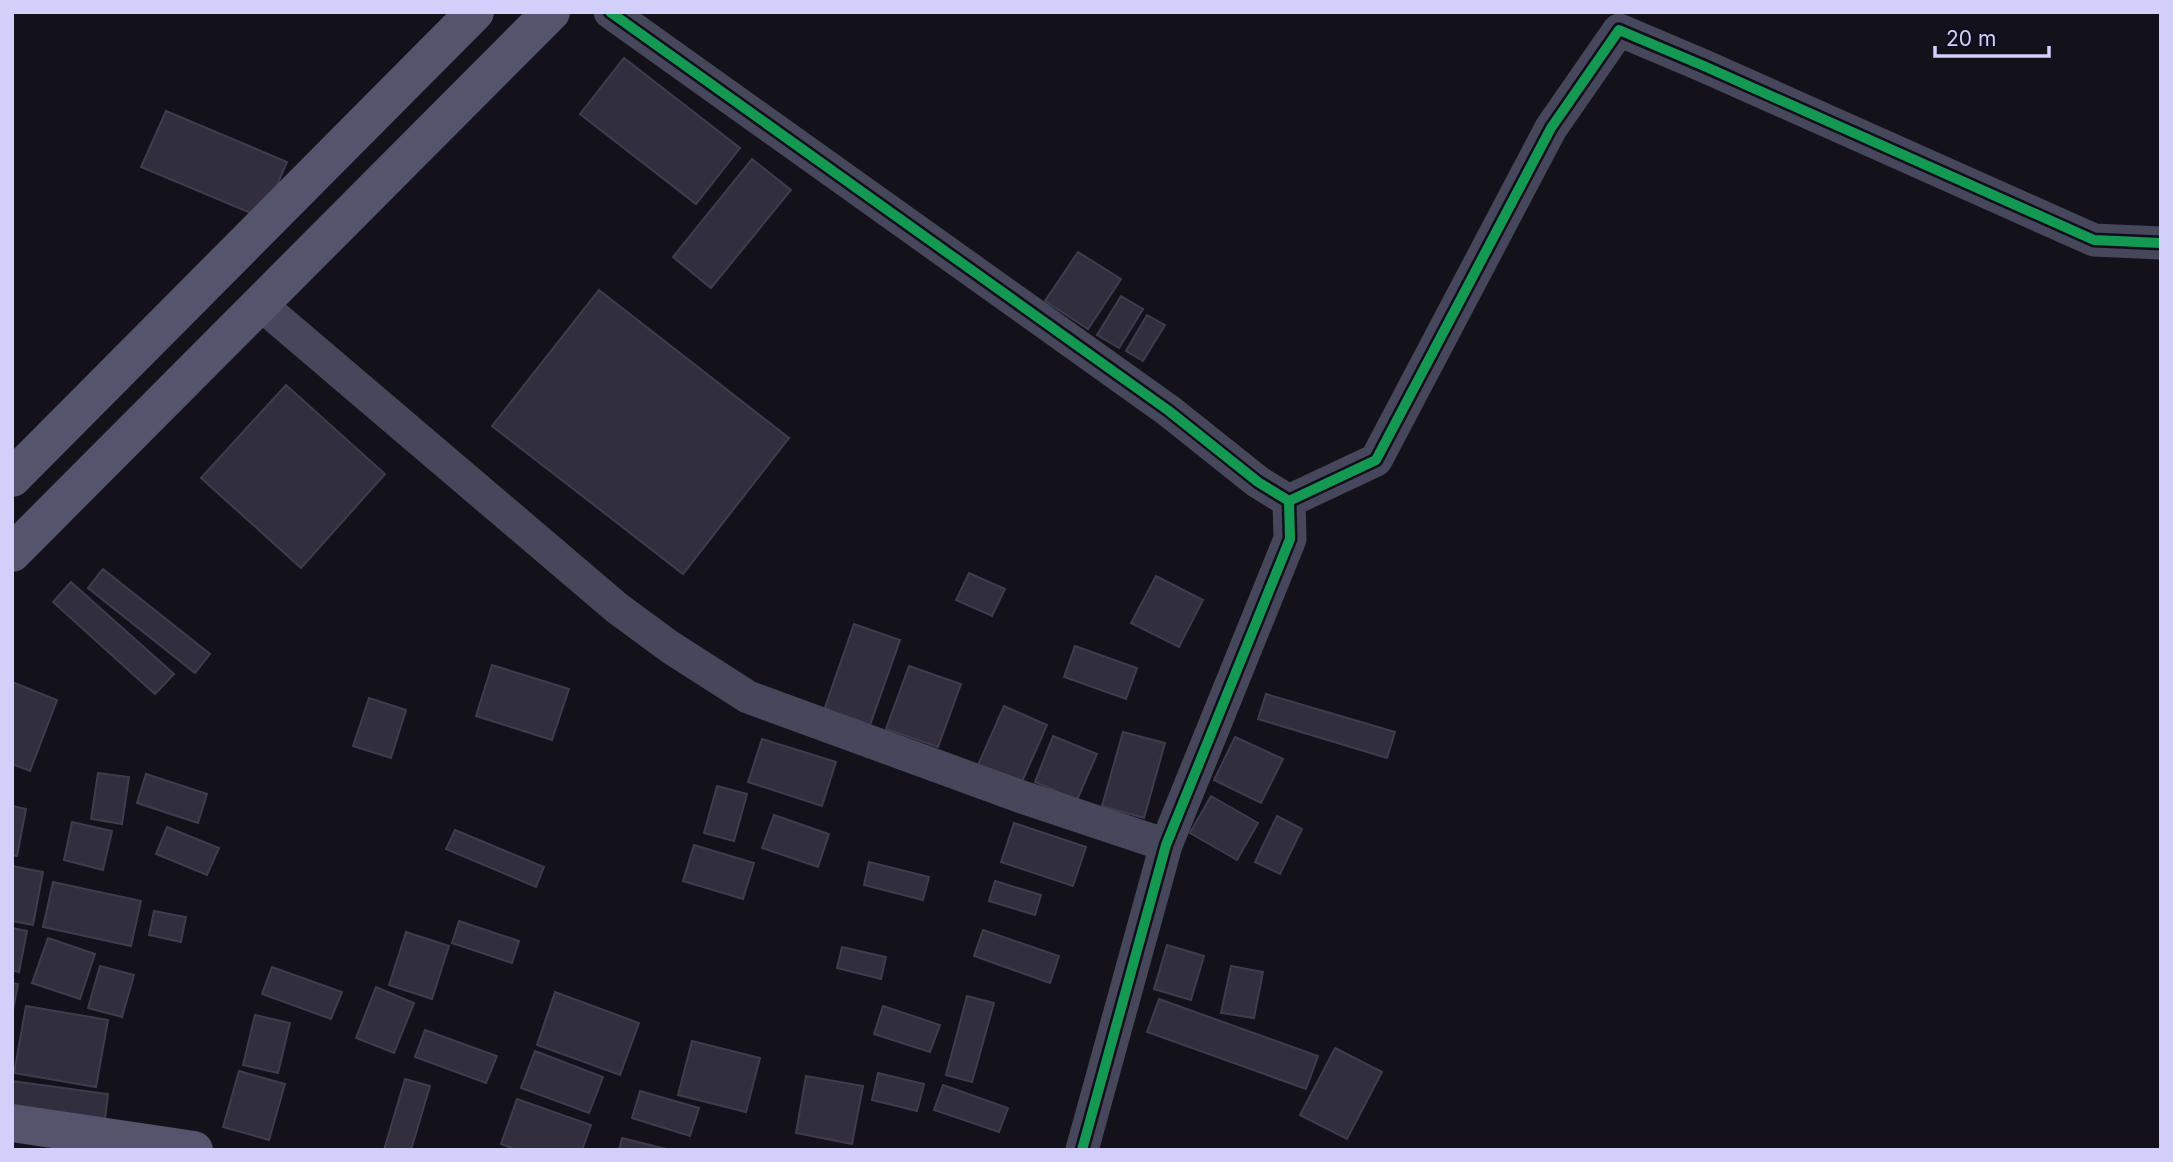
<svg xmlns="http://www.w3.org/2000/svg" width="2173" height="1162" font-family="Inter,sans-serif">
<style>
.building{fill:#312f3d;stroke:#3e3c4d;stroke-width:2}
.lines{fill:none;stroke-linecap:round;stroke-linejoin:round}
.street{stroke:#47475b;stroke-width:33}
.secondary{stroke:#54546d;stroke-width:38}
.cycleway-casing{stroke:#100e1e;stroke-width:15}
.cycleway{stroke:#139951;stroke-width:10}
</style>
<rect width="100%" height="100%" fill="#13121a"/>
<path class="building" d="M624,58L740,148L696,204L580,114Z
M166,111L287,162L263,218L141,167Z
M752,159L791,190L711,288L673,257Z
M1078,252L1121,279L1088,329L1045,301Z
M599,290L789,438L683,574L492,426Z
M1121,296L1143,309L1119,348L1097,335Z
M1147,315L1165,325L1143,361L1126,351Z
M286,385L385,474L301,568L201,478Z
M103,569L210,654L195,673L88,588Z
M969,573L1005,589L992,616L956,600Z
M1156,576L1203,600L1179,647L1131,623Z
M71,582L174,674L155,694L53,602Z
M854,624L900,640L869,728L823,713Z
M1075,646L1137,668L1126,699L1064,677Z
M492,665L569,689L552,740L476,716Z
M909,666L961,684L938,747L886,729Z
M12,682L57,700L30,771L12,764Z
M1266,694L1395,732L1387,758L1258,719Z
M369,698L406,710L391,758L353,746Z
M1004,706L1047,725L1021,784L978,765Z
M1123,732L1165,743L1144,818L1102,806Z
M1053,736L1097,754L1077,800L1035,782Z
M1235,737L1283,759L1261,803L1214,780Z
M762,739L836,762L822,806L748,782Z
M98,773L129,777L122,824L91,819Z
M146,774L207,794L198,823L137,803Z
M717,786L747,794L734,841L704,833Z
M1211,796L1258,823L1237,860L1190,833Z
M12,806L26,809L17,856L12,855Z
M774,815L829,834L818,867L762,848Z
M1277,816L1302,829L1280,874L1255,862Z
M72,822L112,831L103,870L64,860Z
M1014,823L1086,847L1073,886L1001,862Z
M167,827L219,848L207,875L156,854Z
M455,830L544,867L536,887L446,849Z
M694,845L754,863L743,899L683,881Z
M869,862L929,877L923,900L864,885Z
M12,866L43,872L33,925L12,921Z
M995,881L1041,895L1035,915L989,901Z
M53,882L141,901L131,946L43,927Z
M154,911L186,917L181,942L149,935Z
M459,921L519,941L512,963L452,943Z
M12,928L27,931L19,972L12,970Z
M983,930L1059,956L1050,983L974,956Z
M406,932L449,946L432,999L389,985Z
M48,938L95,954L80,999L32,983Z
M1167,945L1204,956L1191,1000L1154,989Z
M842,947L886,957L881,979L837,968Z
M100,966L134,975L122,1017L88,1008Z
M1231,966L1263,972L1254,1018L1221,1013Z
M272,967L342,992L331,1019L262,994Z
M12,983L18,984L13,1010H12Z
M376,987L414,1003L394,1053L356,1038Z
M555,992L639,1023L620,1075L537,1045Z
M967,996L994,1003L972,1082L946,1075Z
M1159,999L1318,1056L1306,1089L1147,1032Z
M26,1006L108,1020L96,1087L14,1073Z
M883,1006L940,1025L930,1052L874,1034Z
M255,1015L290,1023L278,1073L243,1065Z
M425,1030L497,1056L486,1083L415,1057Z
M692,1041L760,1058L746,1112L678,1095Z
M1335,1048L1382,1072L1347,1139L1300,1115Z
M535,1051L603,1077L589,1113L521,1088Z
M239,1071L285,1084L269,1140L223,1127Z
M878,1073L924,1084L917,1111L872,1100Z
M806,1076L863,1086L852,1144L796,1133Z
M405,1079L430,1086L411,1150H384Z
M12,1081L108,1094L104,1127L12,1114Z
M943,1085L1008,1108L999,1132L934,1110Z
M640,1091L699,1108L690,1136L632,1118Z
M517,1099L591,1125L582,1150H517L501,1144Z
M622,1138L670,1150H619Z"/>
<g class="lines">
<path class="street" d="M610,12L1169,411L1258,482L1289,501L1290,539L1166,845L1082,1150
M260,304L617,608L670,647L748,697L1019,796L1166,845
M1289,501L1376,460L1551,128L1619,30L1704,66L2094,240L2161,243"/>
<path class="secondary" d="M12,478L475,12
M12,553L551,12
M12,1123L194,1150"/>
<defs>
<path id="cycleway" d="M610,12L1169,411L1258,482L1289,501L1290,539L1166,845L1082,1150
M1289,501L1376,460L1551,128L1619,30L1704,66L2094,240L2161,243"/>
</defs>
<use href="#cycleway" class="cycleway-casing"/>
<use href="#cycleway" class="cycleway"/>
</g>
<rect width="2173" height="1162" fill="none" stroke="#d2cffb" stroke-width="28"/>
<path d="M1935 46v10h114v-10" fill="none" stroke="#d2cffb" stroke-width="3.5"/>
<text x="1946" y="46" font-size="21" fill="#d2cffb" stroke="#100e1e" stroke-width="5" paint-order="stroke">20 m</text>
</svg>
